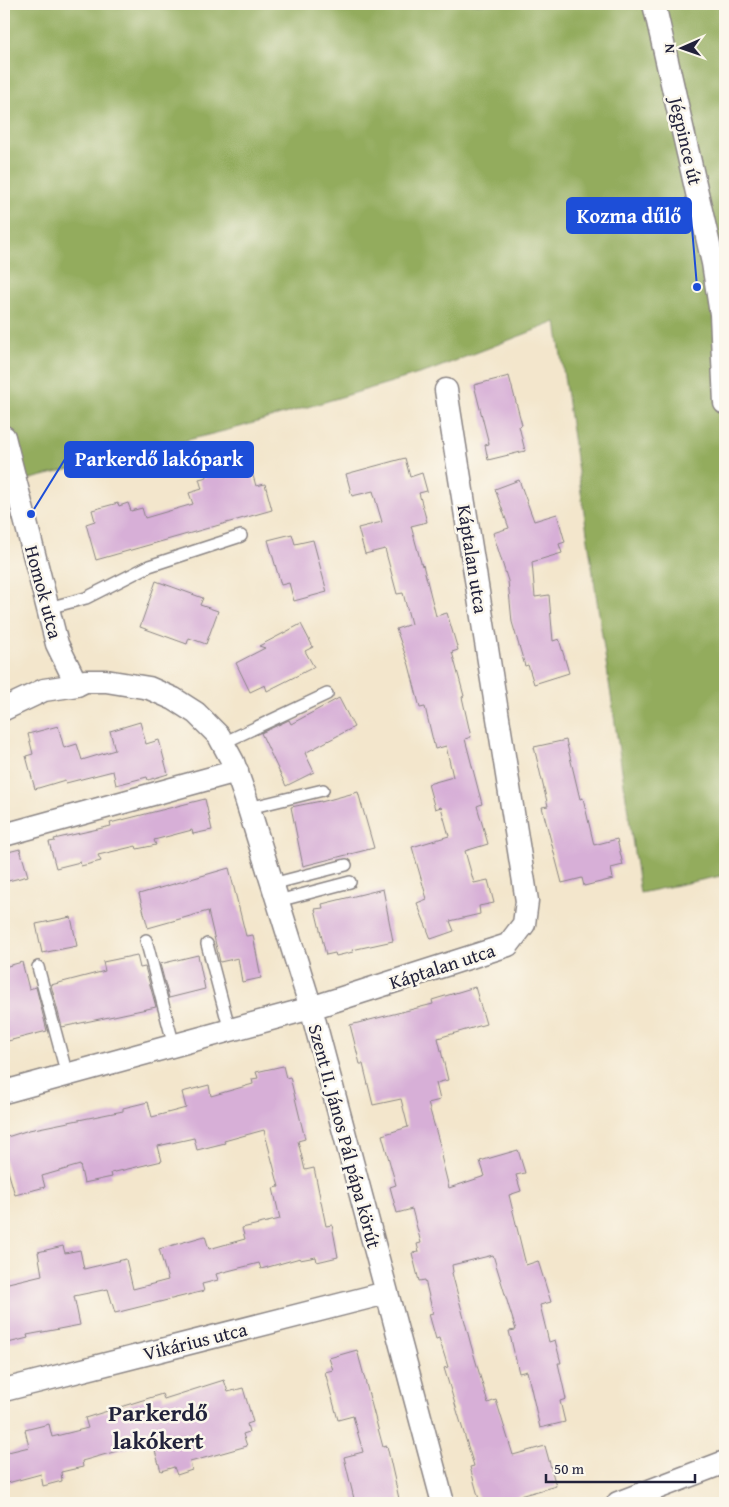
<svg xmlns="http://www.w3.org/2000/svg" width="729" height="1507" font-family="'Gentium Book Plus',serif">
<style>
.forest{fill:#93ac5d;stroke:#5a674c}
.building{fill:#d7afd7}
.lines{fill:none;stroke-linecap:round;stroke-linejoin:round}
.service-casing{stroke:#8a8484;stroke-width:14}
.minor-casing{stroke:#8a8484;stroke-width:25}
.service{stroke:#fff;stroke-width:11}
.minor{stroke:#fff;stroke-width:22}
.labels{text-anchor:middle;dominant-baseline:central;stroke-width:5;stroke-linejoin:round;paint-order:stroke}
.street-label{font-size:19px;fill:#22223b;stroke:#fbf7ec}
.district-label{font-size:24px;font-weight:bold;fill:#22223b;stroke:#fbf7ec}
.leader{fill:none;stroke:#1d4ed8;stroke-width:2}
.callout-dot{fill:#1d4ed8;stroke:#fbf7ec;stroke-width:2}
.callout{fill:#1d4ed8;stroke:#1d4ed8;stroke-width:2}
.callout-label{font-size:20px;text-anchor:middle;font-weight:bold;fill:#fff}
</style>
<rect width="100%" height="100%" fill="#fbf7ec"/>
<filter id="ink" filterUnits="userSpaceOnUse"><feTurbulence type="fractalNoise" baseFrequency=".02" numOctaves="2"/><feDisplacementMap in="SourceGraphic" scale="10" xChannelSelector="R" yChannelSelector="G"/><feConvolveMatrix kernelMatrix="1 2 1 2 8 2 1 2 1" color-interpolation-filters="sRGB"/></filter>
<filter id="wash" filterUnits="userSpaceOnUse"><feTurbulence type="fractalNoise" baseFrequency=".0096" numOctaves="4" result="noise"/><feDisplacementMap in="SourceGraphic" scale="20" xChannelSelector="R" yChannelSelector="G"/><feGaussianBlur stdDeviation="1.12" result="paint"/><feColorMatrix in="noise" values="0 0 0 0 0 0 0 0 0 0 0 0 0 0 0 0 0 1.4 0 .05"/><feComposite in="paint" operator="in"/></filter>
<g filter="url(#wash)">
<rect width="100%" height="100%" fill="#f3e6cc"/>
<path class="forest" d="M5,4H725V875L640,893L556,322L429,371L240,427L15,483L4,422Z"/>
<g id="blocks">
<path class="building" d="M509,376L522,425L519,426L525,451L488,460L485,445L489,444L474,385Z
M405,458L410,477L422,473L427,491L419,493L427,522L411,526L422,566L423,565L436,616L447,613L458,650L452,652L464,696L462,697L471,737L465,739L482,804L477,806L488,844L465,851L474,883L488,880L494,903L479,906L480,914L450,921L454,931L431,939L417,903L427,899L412,847L449,836L441,807L435,809L428,784L453,777L446,746L435,749L425,707L420,708L409,665L396,629L411,624L403,593L397,594L385,549L365,554L358,528L382,522L373,491L352,496L346,474Z
M240,462L244,474L252,472L256,486L265,484L272,510L96,560L86,524L95,521L92,510L118,503L119,506L128,503L131,511L142,508L145,518L193,504L189,493L202,489L199,479L207,477L206,472Z
M519,480L534,521L557,514L565,542L559,544L562,553L532,562L535,597L549,595L553,641L559,639L569,673L534,684L528,665L525,666L512,622L508,581L493,533L509,528L495,489Z
M292,534L295,544L313,540L327,592L294,601L289,583L281,585L268,540Z
M156,581L203,598L200,605L218,611L206,644L189,638L187,644L140,627Z
M301,624L313,647L305,651L314,667L267,691L265,685L250,692L236,663L265,648L259,646Z
M339,698L354,727L305,753L314,772L286,786L261,733L289,720L291,724Z
M140,722L146,744L159,740L168,774L148,780L147,777L116,785L113,771L66,783L65,780L35,789L26,756L33,754L28,734L58,726L64,748L77,744L82,760L115,750L110,731Z
M566,740L580,799L583,798L594,845L617,839L623,865L611,868L613,879L584,886L582,878L562,883L542,807L548,806L534,747Z
M358,792L374,848L303,866L291,807L321,801V802Z
M205,799L212,830L193,834L192,830L154,840L156,845L137,849L136,846L98,855L101,861L81,866L80,862L56,868L49,842L55,841L54,839L111,826L110,823Z
M20,849L28,876L4,882V853Z
M229,868L246,936L253,935L261,978L242,982L238,958L220,962L208,911L148,928L139,894Z
M383,889L393,941L352,950L353,952L336,956L335,953L326,955L315,909L323,908L322,904Z
M71,917L77,946L42,953L36,924Z
M137,955L140,968L145,967L156,1007L62,1027L51,985L105,971L103,962Z
M198,955L205,989L169,998L160,964Z
M22,962L29,989L36,987L47,1031L4,1042V967Z
M475,987L486,1024L438,1038L448,1080L436,1083L440,1100L428,1103L443,1156H441L449,1188L485,1176L480,1161L518,1150L525,1173L516,1175L521,1191L509,1195L526,1265L538,1261L551,1302L540,1305L549,1342L555,1340L561,1363H558L566,1399L560,1401L565,1422L540,1428L527,1371L519,1373L509,1331L516,1330L493,1255L452,1265L453,1272L452,1273L471,1345L488,1403L496,1400L513,1455L545,1446L556,1486L494,1503H480L470,1467L474,1466L444,1368L448,1367L439,1338L436,1339L429,1314L433,1313L425,1280L419,1281L412,1253L419,1252L417,1244L421,1243L412,1209L397,1213L390,1187L396,1185L382,1135L408,1127L401,1099L373,1105L363,1064H360L350,1025L433,1004L432,1000Z
M283,1066L286,1078L290,1077L305,1139L298,1141L305,1170L314,1168L326,1226L332,1225L338,1257L317,1262L316,1257L300,1260V1258L261,1269L259,1263L216,1274L218,1280L202,1284L204,1291L115,1313L108,1289L74,1296L80,1325L27,1335L28,1338L4,1344V1284L42,1275L38,1252L63,1246L65,1253L80,1250L84,1269L126,1259L133,1289L168,1280L159,1249L205,1236L209,1249L245,1239L242,1228L280,1219L273,1188L279,1187L264,1130L224,1141L225,1143L197,1150L194,1138L158,1146L162,1161L111,1173L112,1177L84,1183L80,1165L42,1176L45,1187L15,1195L4,1157V1138L29,1130L123,1111V1108L148,1102L152,1117L186,1108L182,1092L209,1085L211,1096L253,1084L252,1079L258,1078L256,1072Z
M357,1350L383,1447L387,1446L400,1503H355L344,1457L363,1452L353,1416L338,1420L325,1372L333,1370L329,1358Z
M224,1380L228,1392L243,1388L253,1422L247,1424L249,1432L243,1434L247,1446L190,1462L192,1470L177,1475L174,1467L161,1471L152,1441L82,1461L83,1467L61,1472L62,1481L43,1486L41,1474L4,1484V1453L29,1447L25,1430L49,1424L52,1437L88,1428L85,1418L162,1394L164,1399Z"/>
</g>
</g>
<g filter="url(#ink)">
<use href="#blocks" fill-opacity="0" stroke="#8a8484" stroke-width="1"/>
<g class="lines">
<defs>
<path id="service" d="M48,608L86,598L149,566L241,536
M223,743L327,694
M249,808L323,790
M272,884L346,865
M278,901L350,882
M146,940L174,1046
M207,944L230,1031
M38,967L67,1075"/>
<path id="minor" d="M654,4L713,263L721,314L725,403
M4,437L57,644L77,685
M4,709L44,690L77,685L85,681H106L149,688L174,699L196,713L219,736L233,762L245,796L311,1008L443,1503
M4,835L237,771
M4,1092L311,1008L508,945L524,924L527,901L446,390
M4,1390L386,1293
M618,1503L725,1462"/>
</defs>
<use href="#service" class="service-casing"/>
<use href="#minor" class="minor-casing"/>
<use href="#service" class="service"/>
<use href="#minor" class="minor"/>
</g>
</g>
<g class="labels">
<g class="street-label">
<text transform="translate(686 141) rotate(77)">Jégpince út</text>
<text transform="translate(473 559) rotate(81)">Káptalan utca</text>
<text transform="translate(44 592) rotate(75)">Homok utca</text>
<text transform="translate(442 966) rotate(-18)">Káptalan utca</text>
<text transform="translate(345 1136) rotate(75)">Szent II. János Pál pápa körút</text>
<text transform="translate(195 1341) rotate(-14)">Vikárius utca</text>
</g>
<g class="district-label">
<text x="158" y="1412">Parkerdő<tspan x="158" dy="28">lakókert</tspan></text>
</g>
</g>
<path class="leader" d="M697 287L691 216M31 514L65 459"/>
<g class="callout-dot">
<circle cx="697" cy="287" r="5"/>
<circle cx="31" cy="514" r="5"/>
</g>
<g class="callout">
<rect x="567" y="198" width="124" height="35" rx="5"/>
<rect x="65" y="442" width="188" height="35" rx="5"/>
</g>
<g class="callout-label">
<text x="629" y="223">Kozma dűlő</text>
<text x="159" y="466">Parkerdő lakópark</text>
</g>
<rect width="729" height="1507" fill="none" stroke="#fbf7ec" stroke-width="20"/>
<g transform="translate(682 48) rotate(268)" stroke="#fbf7ec" stroke-width="4" paint-order="stroke">
<path d="M0-4L9 19L0 12L-9 19Z" fill="#22223b"/>
<text y="-8" font-size="14" font-weight="bold" text-anchor="middle" fill="#22223b">N</text>
</g>
<path d="M546 1474v8h149v-8" fill="none" stroke="#22223b" stroke-width="2.5"/>
<text x="554" y="1474" font-size="15" fill="#22223b" stroke="#fbf7ec" stroke-width="4" paint-order="stroke">50 m</text>
</svg>
